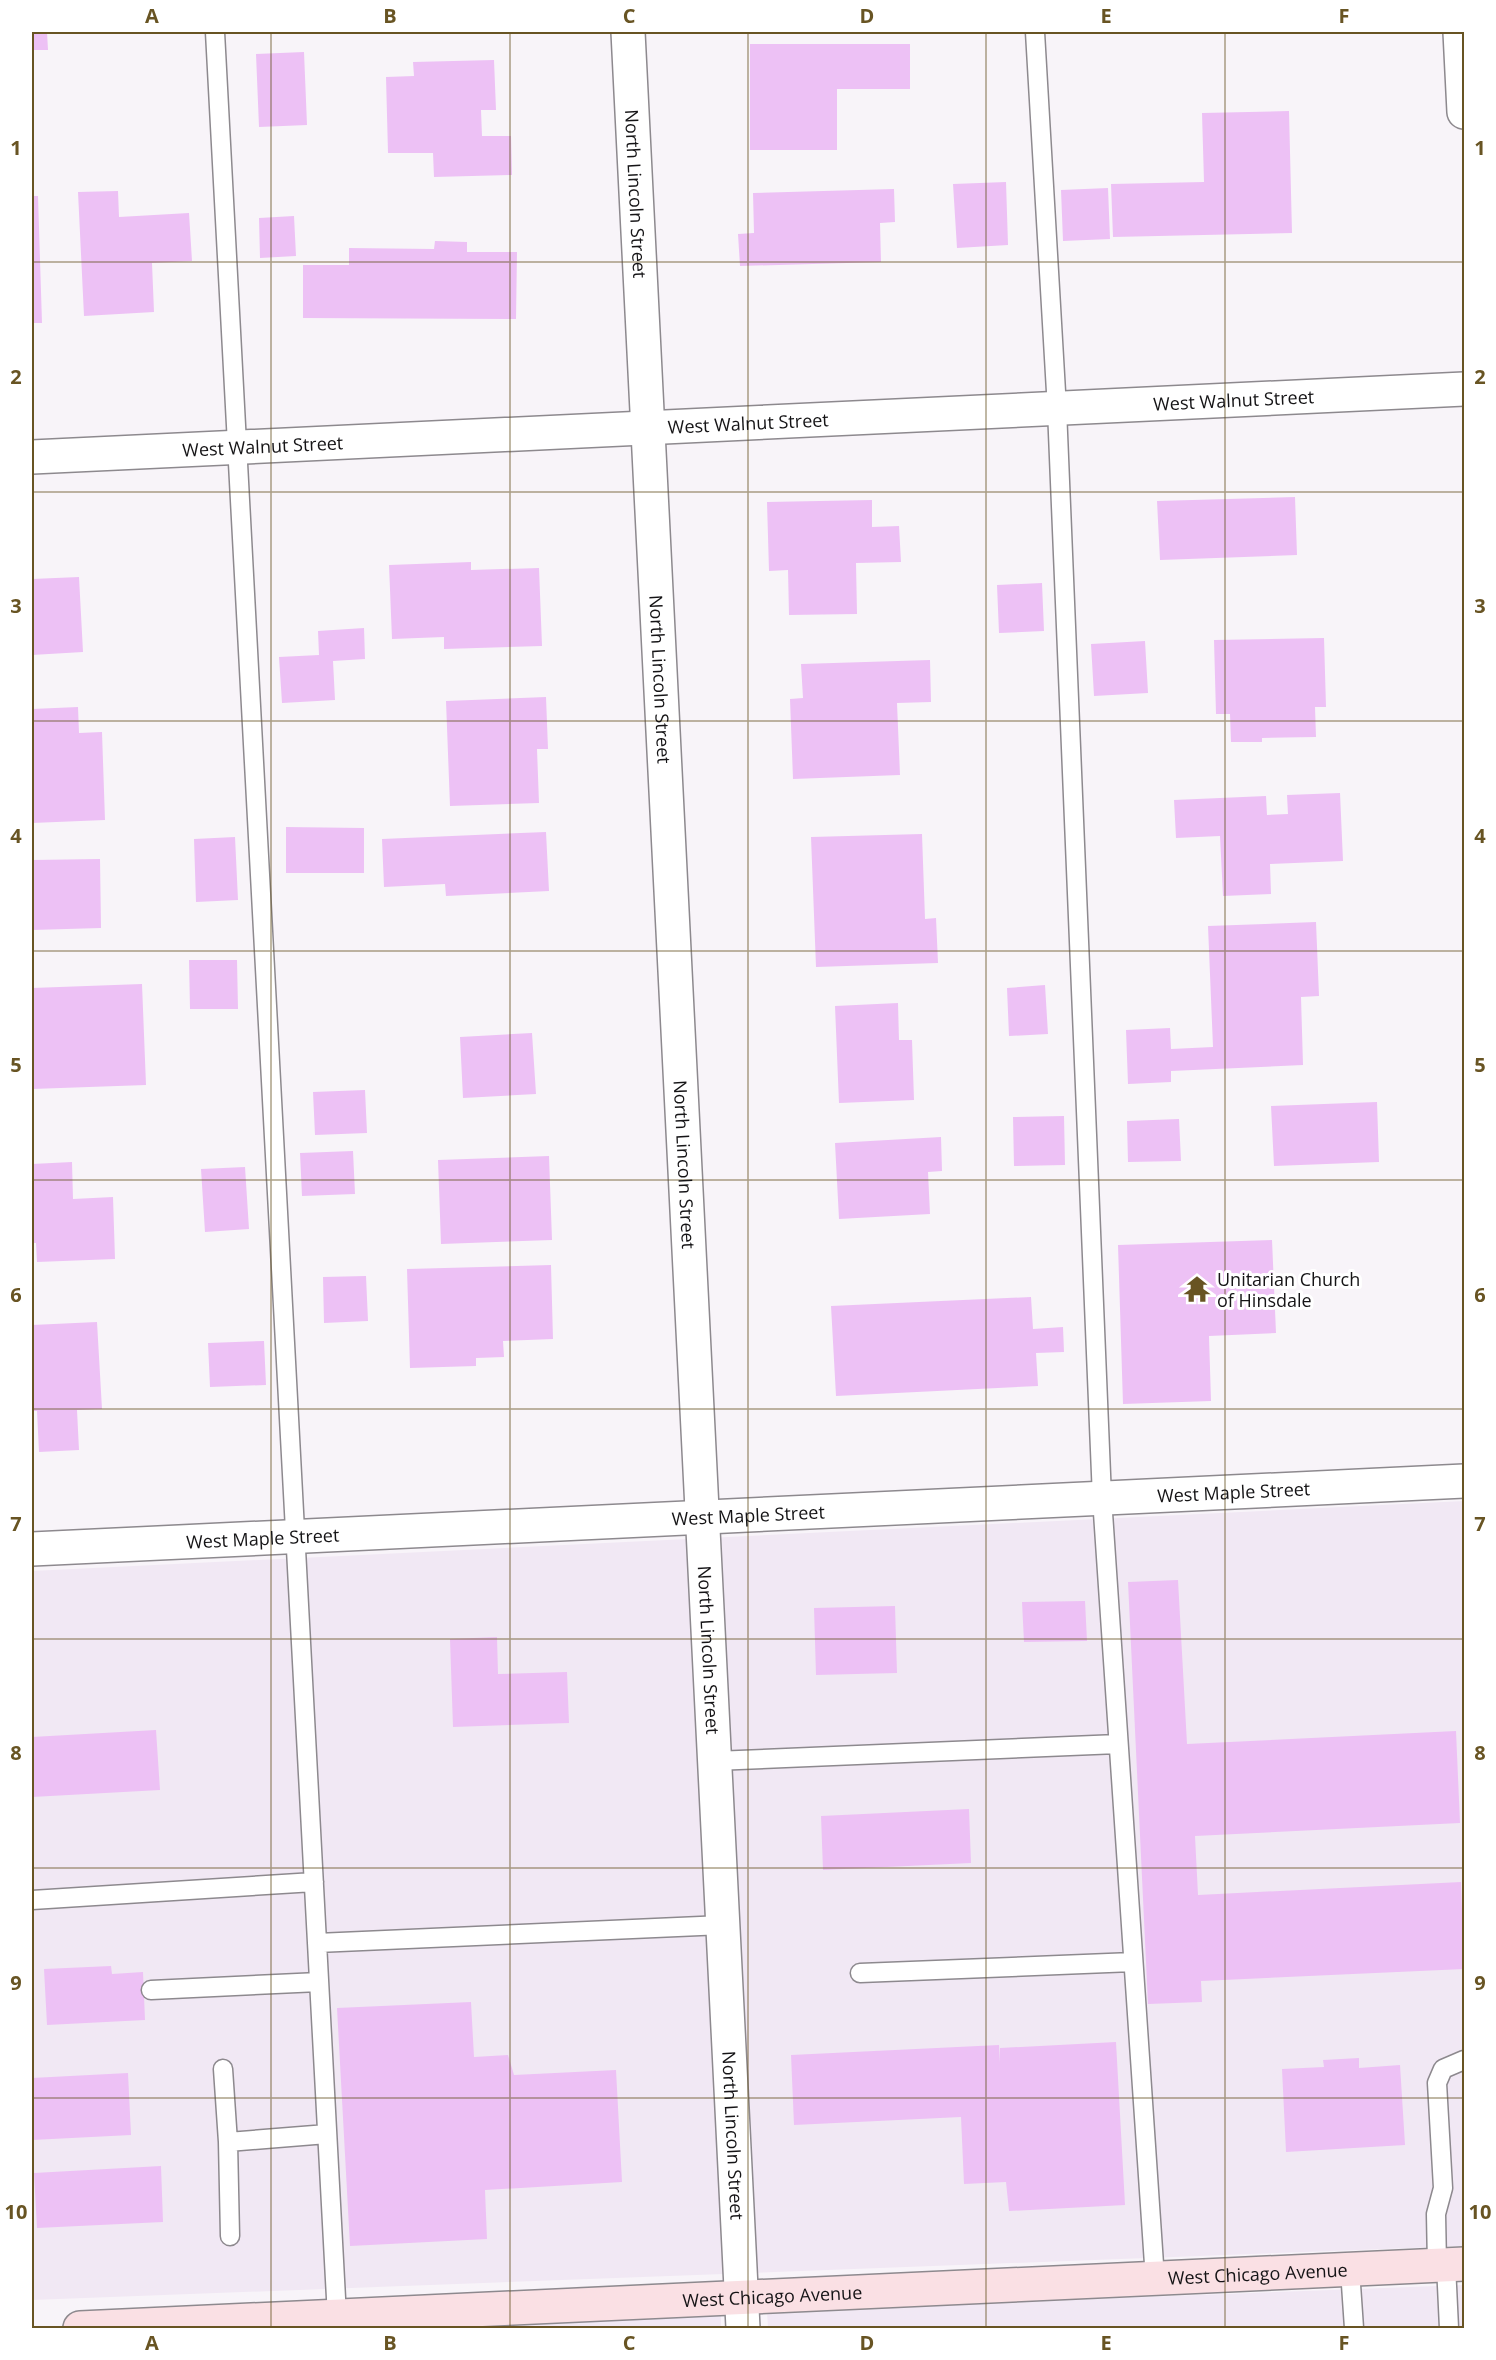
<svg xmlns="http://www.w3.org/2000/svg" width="1496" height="2360" font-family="'Open Sans',sans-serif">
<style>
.built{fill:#f1e8f4}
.building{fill:#edc1f5}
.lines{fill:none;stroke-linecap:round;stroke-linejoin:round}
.lane-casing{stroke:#8d898e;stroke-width:21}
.street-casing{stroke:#8d898e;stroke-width:36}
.secondary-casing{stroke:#8d898e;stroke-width:36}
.lane{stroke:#fff;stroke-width:18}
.street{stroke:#fff;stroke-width:33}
.secondary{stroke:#fae0e4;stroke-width:33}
.grid{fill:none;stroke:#685423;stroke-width:1.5;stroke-opacity:0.55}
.labels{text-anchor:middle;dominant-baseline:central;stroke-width:6;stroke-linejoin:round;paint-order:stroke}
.street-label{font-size:18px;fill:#151416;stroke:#fff}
.poi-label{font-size:18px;fill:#151416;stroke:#fff;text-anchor:start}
.neatline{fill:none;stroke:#685423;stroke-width:2}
.grid-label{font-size:20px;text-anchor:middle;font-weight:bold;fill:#685423}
</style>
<rect width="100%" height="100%" fill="#f8f4f9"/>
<path class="built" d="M1464,1501V2246L32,2300V1571Z
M1464,2285V2328H768L767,2311Z
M721,2315V2328H450Z"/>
<path class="building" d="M32,32H47L48,50H32Z
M750,44H910V89H837V150H750Z
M304,52L307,125L259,127L256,54Z
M494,60L496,110H481L482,136H511L512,175L434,177L433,153H388L386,77L414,76L413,62Z
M1289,111L1292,233L1113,237L1111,184L1204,182L1202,113Z
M1006,182L1008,245L957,248L953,184Z
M1108,188L1110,239L1063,241L1061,190Z
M894,189L895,222L880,223L881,262L740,266L738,234L754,233L753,193Z
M118,191L119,217L189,213L192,261L152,263L154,312L84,316L78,192Z
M32,196H38L42,323H32Z
M294,216L296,256L260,258L259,218Z
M435,241L467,242V252H517L516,319L303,318V265H349V248L434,249Z
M1295,497L1297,555L1160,560L1157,501Z
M872,500V527L899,526L901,562L856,563L857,614L789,615L788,570L769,571L767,502Z
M471,562V570L539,568L542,646L444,649V637L392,639L389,565Z
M79,577L83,652L32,655V579Z
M1042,583L1044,631L999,633L997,585Z
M364,628L365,659L333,661L335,700L282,703L279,657L319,655L318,631Z
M1324,638L1326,707H1315L1316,737L1262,738V742H1231L1230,714H1216L1214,640Z
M1145,641L1148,693L1094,696L1091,644Z
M930,660L931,702L897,703L900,775L793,779L790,699L803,698L801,664Z
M546,697L548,749H537L539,803L450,806L446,701Z
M78,707L79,733L102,732L105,820L32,823V709Z
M1340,793L1343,861L1270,864L1271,894L1223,896L1220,836L1176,838L1174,800L1266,796L1267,815L1288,814L1287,795Z
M286,827L364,828V873H286Z
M546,832L549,891L446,896L445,884L384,887L382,839Z
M922,834L925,919L936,918L938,963L816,967L811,837Z
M235,837L238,900L196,902L194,839Z
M100,859L101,928L32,930V860Z
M1316,922L1319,996L1301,997L1303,1065L1171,1071V1082L1128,1084L1126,1030L1170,1028L1171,1049L1213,1047L1208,926Z
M189,960H237L238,1009H190Z
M142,984L146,1085L32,1089V988Z
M1045,985L1048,1034L1009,1036L1007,988Z
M898,1003L899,1040H912L914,1100L839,1103L835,1006Z
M532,1033L536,1094L463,1098L460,1037Z
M365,1090L367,1133L315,1135L313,1092Z
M1377,1102L1379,1162L1274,1166L1271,1106Z
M1064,1116L1065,1165L1014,1166L1013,1117Z
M1179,1119L1181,1161L1128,1162L1127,1121Z
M941,1137L942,1171L928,1172L930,1214L839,1219L835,1143Z
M353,1151L355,1194L302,1196L300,1153Z
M549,1156L552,1240L441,1244L438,1160Z
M72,1162L73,1199L113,1197L115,1259L37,1262L36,1243H32V1164Z
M245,1167L249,1229L205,1232L201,1169Z
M1272,1240L1276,1333L1209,1336L1211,1401L1123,1404L1118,1245Z
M551,1265L553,1339L503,1341L504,1357L476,1358V1366L410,1368L407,1269Z
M366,1276L368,1321L324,1323L323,1277Z
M1031,1297L1033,1329L1063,1327L1064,1352L1036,1353L1038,1386L836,1396L831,1306Z
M97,1322L102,1409L77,1410L79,1450L39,1452L37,1411H32V1325Z
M264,1341L266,1385L210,1387L208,1343Z
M1178,1580L1187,1744L1456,1731L1460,1823L1195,1836L1198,1895L1461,1882L1464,1969L1201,1981L1202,2002L1148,2004L1128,1582Z
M1085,1601L1087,1641L1024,1642L1022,1602Z
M895,1606L897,1673L816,1675L814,1608Z
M497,1637L498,1674L567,1672L569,1723L453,1727L450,1639Z
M156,1730L160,1790L32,1797V1737Z
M969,1809L971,1863L823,1870L821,1816Z
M111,1966L112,1974L143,1972L145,2020L47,2025L44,1969Z
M471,2002L474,2057L508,2055L514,2075L616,2070L622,2182L485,2190L487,2239L350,2246L337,2008Z
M1116,2042L1125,2205L1009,2211L1006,2182L964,2184L961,2117L794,2125L791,2055L999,2045L1000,2063V2048Z
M1359,2058V2068L1400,2065L1405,2145L1286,2152L1282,2069L1324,2067L1323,2060Z
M128,2073L131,2135L32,2140V2078Z
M161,2166L163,2222L37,2228L34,2173Z"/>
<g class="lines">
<defs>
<path id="lane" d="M215,32L337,2317
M1035,32L1057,409L1102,1498L1155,2279
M714,1761L1118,1744
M32,1900L314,1882
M317,1943L723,1925
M860,1973L1133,1962
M151,1990L319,1982
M223,2069L228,2142L327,2134
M228,2142L230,2236
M1437,2265L1436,2214L1443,2188L1437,2083L1443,2069L1464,2060
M1446,2265L1449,2328
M1350,2270L1354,2328"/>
<g id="street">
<path id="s1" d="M628,32L743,2328"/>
<path d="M1460,32L1464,112"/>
<path id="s2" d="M32,457L1464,389"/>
<path id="s3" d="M32,1549L1464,1481"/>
</g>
<g id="secondary">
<path id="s4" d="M80,2328L1464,2264"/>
</g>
</defs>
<use href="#lane" class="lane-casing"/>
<use href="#street" class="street-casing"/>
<use href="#secondary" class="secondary-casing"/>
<use href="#lane" class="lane"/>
<use href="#street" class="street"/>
<use href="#secondary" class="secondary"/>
</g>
<path class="grid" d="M271,32V2328M510,32V2328M748,32V2328M986,32V2328M1225,32V2328M32,262H1464M32,492H1464M32,721H1464M32,951H1464M32,1180H1464M32,1409H1464M32,1639H1464M32,1868H1464M32,2098H1464"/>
<defs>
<symbol id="temple-bare" viewBox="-9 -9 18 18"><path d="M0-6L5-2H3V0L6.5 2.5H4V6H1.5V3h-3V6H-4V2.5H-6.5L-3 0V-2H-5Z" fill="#685423" stroke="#fff" stroke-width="2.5" paint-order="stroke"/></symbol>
</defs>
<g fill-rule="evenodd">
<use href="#temple-bare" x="1178" y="1270" width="38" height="38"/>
</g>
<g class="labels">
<g class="street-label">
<text stroke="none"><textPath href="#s1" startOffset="162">North Lincoln Street</textPath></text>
<text stroke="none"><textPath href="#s2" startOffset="1203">West Walnut Street</textPath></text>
<text stroke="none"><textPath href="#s2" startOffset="717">West Walnut Street</textPath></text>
<text stroke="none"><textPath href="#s2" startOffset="231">West Walnut Street</textPath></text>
<text stroke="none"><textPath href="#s1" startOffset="648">North Lincoln Street</textPath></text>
<text stroke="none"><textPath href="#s1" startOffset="1134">North Lincoln Street</textPath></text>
<text stroke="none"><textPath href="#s3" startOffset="1203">West Maple Street</textPath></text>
<text stroke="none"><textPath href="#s3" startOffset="717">West Maple Street</textPath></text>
<text stroke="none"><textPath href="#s3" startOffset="231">West Maple Street</textPath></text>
<text stroke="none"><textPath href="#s1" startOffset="1620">North Lincoln Street</textPath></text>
<text stroke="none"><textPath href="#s1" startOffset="2106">North Lincoln Street</textPath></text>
<text stroke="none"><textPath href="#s4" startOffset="1179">West Chicago Avenue</textPath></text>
<text stroke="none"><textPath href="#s4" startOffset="693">West Chicago Avenue</textPath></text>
</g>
<g class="poi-label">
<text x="1217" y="1279">Unitarian Church<tspan x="1217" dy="21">of Hinsdale</tspan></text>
</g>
</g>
<rect width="1496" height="2360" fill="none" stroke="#ffffff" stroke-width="66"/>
<rect x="33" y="33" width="1430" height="2294" class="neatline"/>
<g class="grid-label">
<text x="152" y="23">A</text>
<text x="390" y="23">B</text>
<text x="629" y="23">C</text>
<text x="867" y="23">D</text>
<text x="1106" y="23">E</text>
<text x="1344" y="23">F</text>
<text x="16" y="155">1</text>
<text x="1480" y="155">1</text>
<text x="16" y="384">2</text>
<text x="1480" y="384">2</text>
<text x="16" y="613">3</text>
<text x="1480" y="613">3</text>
<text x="16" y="843">4</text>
<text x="1480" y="843">4</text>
<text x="16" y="1072">5</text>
<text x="1480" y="1072">5</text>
<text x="16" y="1302">6</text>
<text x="1480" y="1302">6</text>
<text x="16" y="1531">7</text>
<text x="1480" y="1531">7</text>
<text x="16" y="1760">8</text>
<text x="1480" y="1760">8</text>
<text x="16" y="1990">9</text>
<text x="1480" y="1990">9</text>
<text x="16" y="2219">10</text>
<text x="1480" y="2219">10</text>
<text x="152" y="2350">A</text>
<text x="390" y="2350">B</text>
<text x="629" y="2350">C</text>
<text x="867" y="2350">D</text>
<text x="1106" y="2350">E</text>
<text x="1344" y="2350">F</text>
</g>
</svg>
